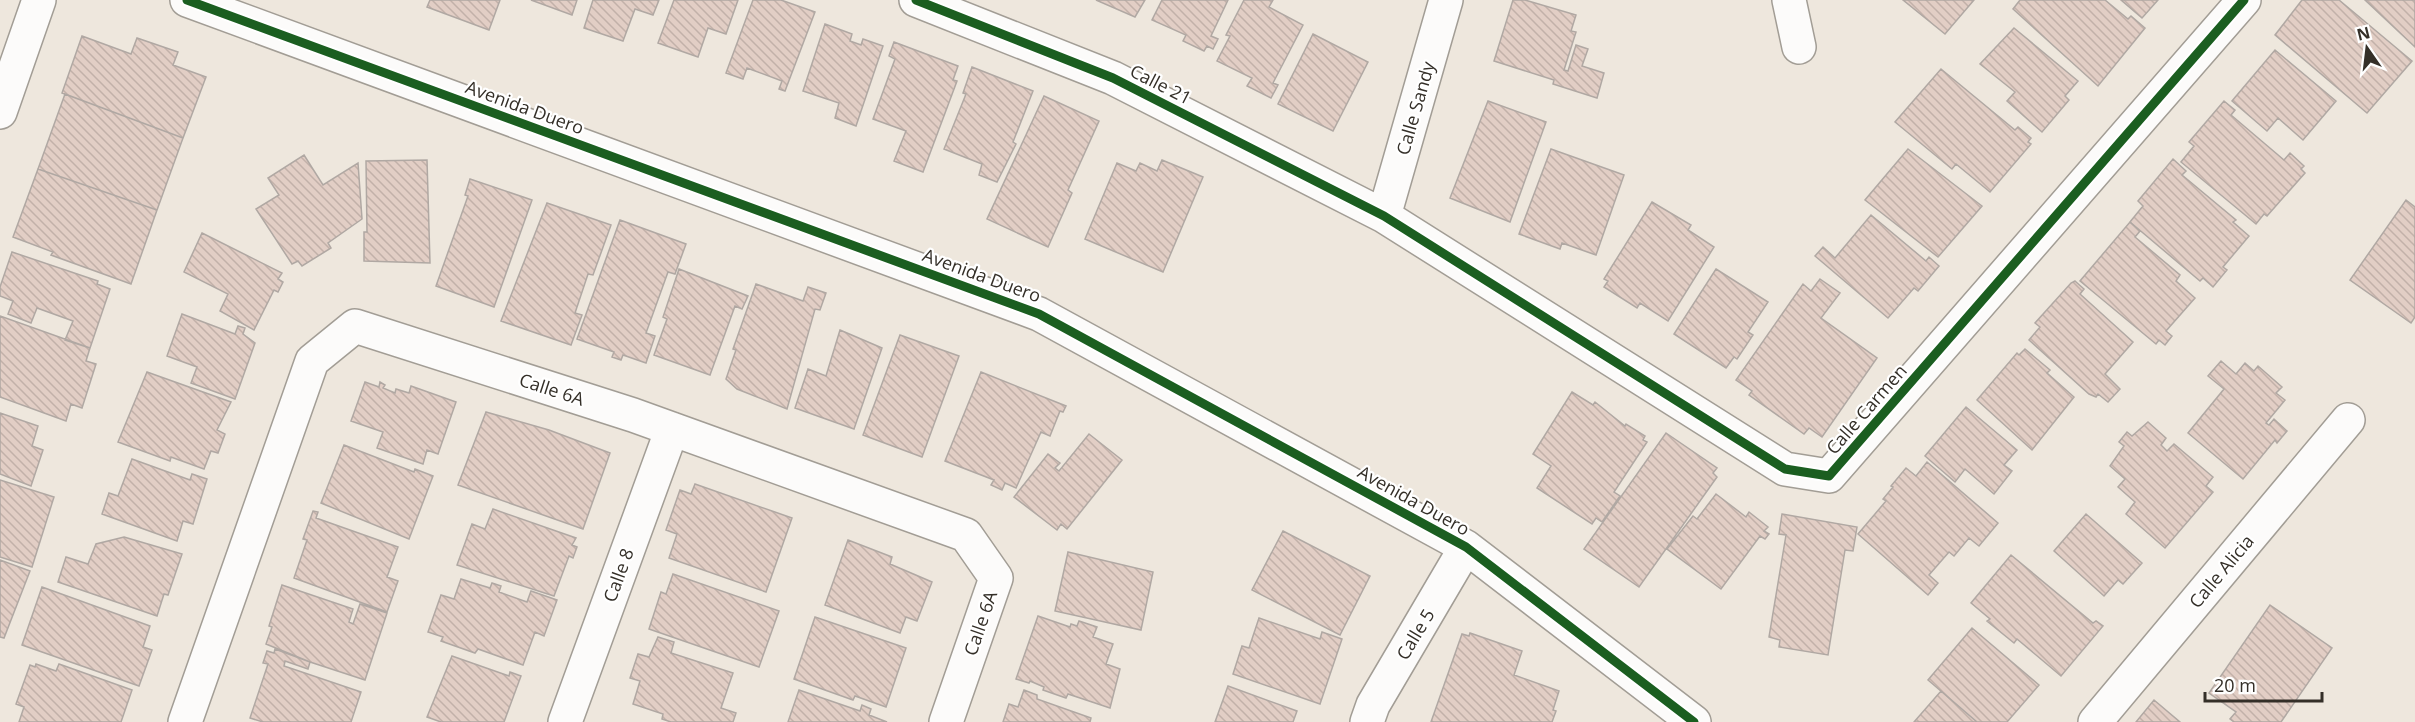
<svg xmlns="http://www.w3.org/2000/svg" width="2415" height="722" font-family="'Open Sans',sans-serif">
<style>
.building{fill:url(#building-back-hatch);stroke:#b0a8a3;stroke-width:1.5}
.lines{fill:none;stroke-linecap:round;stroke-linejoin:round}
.minor-casing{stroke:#a29d95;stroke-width:36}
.minor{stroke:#fcfbfa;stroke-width:33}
.cycleway-casing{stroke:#fff;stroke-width:13}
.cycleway{stroke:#1b5e20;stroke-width:9}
.labels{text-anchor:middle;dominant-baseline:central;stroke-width:4.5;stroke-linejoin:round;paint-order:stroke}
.street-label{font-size:18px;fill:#342f28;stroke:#fff}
</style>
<defs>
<pattern id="building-back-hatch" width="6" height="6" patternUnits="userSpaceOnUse" patternTransform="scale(1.5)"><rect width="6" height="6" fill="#e2cec5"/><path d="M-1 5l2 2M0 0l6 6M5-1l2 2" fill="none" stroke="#c2b1a9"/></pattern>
</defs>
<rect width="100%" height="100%" fill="#eee7dd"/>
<path class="building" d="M430,0H500L489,30L427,7Z
M531,0H577L572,15Z
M593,0H659L653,15L635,9L623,41L584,28Z
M674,0H738L726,34L708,28L698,57L658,43Z
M753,0H781L815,12L785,91L779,89L782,81L747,68L743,79L726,73Z
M1096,0H1145L1135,17Z
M1162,0H1228L1211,36L1218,39L1213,49L1207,46L1204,51L1183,41L1186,35L1152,20Z
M1244,0H1273L1269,7L1303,25L1273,83L1278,85L1271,98L1247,86L1252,78L1217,61L1230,36L1226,35Z
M1513,0H1525L1576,15L1571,31L1576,32L1564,70L1568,71L1576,45L1588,49L1582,66L1604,73L1597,98L1553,84L1554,80L1494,61Z
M1903,0H1974L1945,34Z
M2020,0H2105L2128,19L2131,16L2145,28L2098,86L2013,9Z
M2121,0H2158L2142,18Z
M2302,0H2339L2412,61L2367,113L2275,35Z
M2365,0H2415V47Z
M825,24L852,34L850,41L861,45L863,39L883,46L856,126L835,118L839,103L803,91Z
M2014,28L2078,81L2065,96L2069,100L2042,132L2007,101L2015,92L1980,64Z
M1313,34L1368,62L1333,131L1278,104Z
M82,36L131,54L137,38L178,52L173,65L206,77L183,138L62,93Z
M894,42L958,66L953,80L957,81L923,172L894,161L906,131L873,119L895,59L889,56Z
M2275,50L2336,101L2303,140L2278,118L2267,131L2232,101Z
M972,67L1033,91L1013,142L1016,144L997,182L979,175L982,164L944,149L966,94L963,93Z
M1941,69L2015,130L2018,127L2031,138L2028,142L2031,144L1990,192L1956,164L1952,169L1895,122Z
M65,94L183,138L157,210L38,169Z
M1044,96L1099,121L1068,190L1072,193L1048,247L987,219Z
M1488,101L1546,122L1510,222L1450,198Z
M2224,101L2235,110L2231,115L2284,160L2290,153L2304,166L2301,169L2305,173L2267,216L2264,214L2256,224L2181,162L2194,146L2189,142Z
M1551,149L1624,175L1596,255L1562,243L1560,249L1519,234Z
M1908,149L1982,206L1938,257L1865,200Z
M304,155L323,185L358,163L362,219L328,243L331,248L302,266L298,261L292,264L256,209L279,195L268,178Z
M2173,159L2186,171L2182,175L2236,220L2233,222L2249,236L2223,267L2227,270L2213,287L2203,278L2200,281L2130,222L2143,206L2138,201Z
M427,160L430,263L364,261V232H367L366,161Z
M1162,160L1203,177L1163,272L1085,239L1117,163L1136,171L1140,163L1157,171Z
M38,169L157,210L131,284L51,255L53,252L13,237Z
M470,179L532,200L494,307L436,286L468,196L465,195Z
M2406,200L2415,207V317L2411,323L2350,280Z
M1652,202L1691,225L1688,230L1714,247L1668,321L1640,303L1637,308L1604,287L1608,281L1604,279Z
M547,203L611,225L593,275L588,274L575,313L582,315L571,345L501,321Z
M1871,215L1926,261L1929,257L1939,266L1918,291L1914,288L1888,318L1815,256L1823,247L1835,258Z
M620,220L686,244L675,274L668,272L646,333L655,336L646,363L623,355L621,360L612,357L614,352L577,339Z
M2130,222L2140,231L2135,237L2180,275L2176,281L2195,298L2166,331L2172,336L2165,345L2159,340L2156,344L2080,281Z
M202,233L282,273L278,279L283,282L278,292L274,290L254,330L220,311L228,294L184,272Z
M12,252L98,281L97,284L110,289L90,348L65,340L73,321L37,308L31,323L8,314L13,301L0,296V287Z
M679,269L748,296L742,309L735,306L710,375L654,355L667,319L663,317Z
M1716,269L1768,302L1748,332L1753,335L1737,359L1734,357L1726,368L1674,334Z
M1820,279L1840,293L1821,318L1877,358L1822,437L1809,428L1804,434L1749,395L1752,391L1736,380L1803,284L1811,291Z
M2075,281L2084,289L2080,294L2133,342L2105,374L2120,389L2108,402L2098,394L2096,397L2089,394L2029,340L2040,327L2035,323L2071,283Z
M756,284L803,301L808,287L826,293L820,310L815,309L787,409L737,389L726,379L736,350L733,349Z
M182,314L235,334L238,326L245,328L243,334L255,343L235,399L191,383L197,367L167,356Z
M0,316L90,348L86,361L96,364L82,408L71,404L66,421L0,397Z
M840,330L882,348L854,429L795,408L808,369L826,376Z
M900,335L959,356L922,457L863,435Z
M2025,349L2050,370L2047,373L2074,397L2032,450L1977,400L2017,353L2019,355Z
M2221,361L2236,374L2245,363L2254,371L2258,366L2282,387L2276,393L2285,400L2266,423L2269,425L2274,419L2287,431L2277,443L2275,440L2243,479L2188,433L2224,389L2208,376Z
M147,372L231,402L217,430L225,434L218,453L211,451L204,469L171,457L170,461L118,442Z
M981,372L1066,406L1063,412L1060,411L1050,436L1041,432L1016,488L1005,483L1002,490L991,485L994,480L945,461Z
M365,382L379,387L380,382L385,385L383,388L395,393L396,389L409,393L411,386L456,402L438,454L427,450L423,464L377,448L383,432L351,421Z
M1572,392L1593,405L1595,402L1625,426L1626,424L1645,436L1643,440L1647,442L1614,492L1620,496L1602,522L1596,518L1592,524L1537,488L1551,466L1533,454Z
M1966,407L2017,450L2004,465L2012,471L1994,494L1965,469L1955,482L1925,456Z
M486,412L549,430L610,453L583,529L458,485Z
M0,413L38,426L32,446L43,450L31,486L0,474Z
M2148,422L2166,438L2161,445L2167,451L2174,444L2213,477L2206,486L2213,492L2165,548L2126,514L2135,502L2118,487L2125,479L2110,466L2124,446L2119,442L2127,432L2132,436Z
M1666,433L1717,468L1713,473L1717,477L1639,587L1584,549Z
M1089,434L1122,460L1067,529L1061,524L1057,530L1014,497L1048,454L1060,463L1055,468L1059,471Z
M344,445L414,472L415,469L433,476L409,539L321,503Z
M132,459L190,480L192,474L207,479L193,524L183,521L177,541L102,514L109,493L118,496Z
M1927,462L1998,523L1979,546L1969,538L1954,556L1949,552L1929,575L1938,583L1928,595L1858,534L1886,501L1883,499L1893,487L1891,486L1906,468L1916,476Z
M0,480L54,497L32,567L0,557Z
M695,484L792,518L766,592L669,558L677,534L666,530L680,490L691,494Z
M1716,494L1746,517L1749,512L1768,527L1764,531L1769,534L1765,539L1760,536L1721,589L1667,549L1693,516L1697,519Z
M493,509L576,538L572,545L577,547L573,558L569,556L554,596L457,565L472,524L485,529Z
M313,511L318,512L316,518L398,547L387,577L398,581L387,612L294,578L307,540L303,539Z
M1782,514L1857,527L1853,551L1845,550L1828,655L1779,647L1780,640L1769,637L1786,535L1779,534Z
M2086,514L2142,563L2123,584L2118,580L2104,596L2054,551Z
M1283,531L1370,576L1340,635L1252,590Z
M124,537L182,554L168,595L164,594L157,616L58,582L66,557L88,564L96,544Z
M848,540L892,557L890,564L932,582L917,621L906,617L900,633L825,605Z
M1068,552L1153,572L1141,630L1055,611Z
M2011,555L2093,623L2096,621L2103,626L2061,676L2017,639L2014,643L1987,621L1990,619L1971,603Z
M0,560L30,571L4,638L0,637Z
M673,574L779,611L759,667L649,629L661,592L666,594Z
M461,579L490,588L492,583L501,586L499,592L527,602L531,591L557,600L544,636L535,632L523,665L478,649L475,653L441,641L443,637L428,632L441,595L454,599Z
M282,585L353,609L349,622L353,624L360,604L387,613L365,680L310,662L266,644L272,627L269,626Z
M42,587L150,626L143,647L152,650L139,686L22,645Z
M2270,605L2332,648L2281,722H2234L2230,719L2236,712L2209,693Z
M1038,616L1070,627L1071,624L1077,626L1079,621L1097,627L1093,637L1113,644L1106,664L1120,669L1110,708L1068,694L1066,698L1043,690L1044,687L1030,681L1029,683L1016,679Z
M815,617L906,648L886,707L855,696L853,700L794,679Z
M1259,618L1320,639L1322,632L1342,639L1320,704L1233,674L1242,646L1249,648Z
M1972,628L2039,685L2007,722H1977L1928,680Z
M1470,633L1522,651L1514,675L1559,691L1553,710L1556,711L1552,722H1431L1462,634L1469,636Z
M658,637L674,642L671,653L733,673L721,708L736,713L733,722H671L662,719L663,714L633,704L640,681L630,678L638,654L649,657Z
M275,649L310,662L308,669L285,661L284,666L361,692L351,722H263L250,718L268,664L263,663L267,651L274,653Z
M452,656L509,676L510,672L521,676L504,722H441L427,717Z
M36,664L56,671L59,664L132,690L121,722H19L24,707L16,704L30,665L35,667Z
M1228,686L1297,711L1293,722H1215Z
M799,690L860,711L862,705L871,709L869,715L887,722H788Z
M1024,690L1037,695V699L1091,718L1090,722H1003L1009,704L1018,707Z
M1941,691L1977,722H1914Z
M2154,700L2180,722H2136Z"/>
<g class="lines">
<defs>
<path id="minor" d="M187,0L1039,314L1466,547L1694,722
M916,0L1113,78L1384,216L1785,469L1829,476L2244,0
M1789,0L1799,47
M0,112L39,0
M1384,216L1446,0
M185,722L312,361L355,326L633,415L966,535L996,578L946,722
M565,722L672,429
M1367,722L1373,705L1466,547
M2095,722L2348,420"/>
</defs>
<use href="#minor" class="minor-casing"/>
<use href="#minor" class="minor"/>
<defs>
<path id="cycleway" d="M187,0L1039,314L1466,547L1694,722
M916,0L1113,78L1384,216L1785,469L1829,476L2244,0"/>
</defs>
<use href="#cycleway" class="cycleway-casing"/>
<use href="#cycleway" class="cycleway"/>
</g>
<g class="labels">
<g class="street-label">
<text transform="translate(1161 84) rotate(27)">Calle 21</text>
<text transform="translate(525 107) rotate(20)">Avenida Duero</text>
<text transform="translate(1415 108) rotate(-74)">Calle Sandy</text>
<text transform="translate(982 275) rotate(20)">Avenida Duero</text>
<text transform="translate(552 389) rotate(18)">Calle 6A</text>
<text transform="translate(1866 409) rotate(-49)">Calle Carmen</text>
<text transform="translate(1414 500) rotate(29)">Avenida Duero</text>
<text transform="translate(2221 571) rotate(-50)">Calle Alicia</text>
<text transform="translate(618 575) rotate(-70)">Calle 8</text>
<text transform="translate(980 623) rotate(-71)">Calle 6A</text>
<text transform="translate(1415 634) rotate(-59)">Calle 5</text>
</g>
</g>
<g transform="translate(2367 48) rotate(346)" stroke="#ffffff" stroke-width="4.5" paint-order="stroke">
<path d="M0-4.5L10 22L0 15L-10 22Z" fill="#342f28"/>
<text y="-9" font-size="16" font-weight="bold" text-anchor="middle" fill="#342f28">N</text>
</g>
<path d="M2205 692v9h117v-9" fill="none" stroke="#342f28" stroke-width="3"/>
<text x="2214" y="692" font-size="18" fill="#342f28" stroke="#ffffff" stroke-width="4.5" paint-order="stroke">20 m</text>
</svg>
